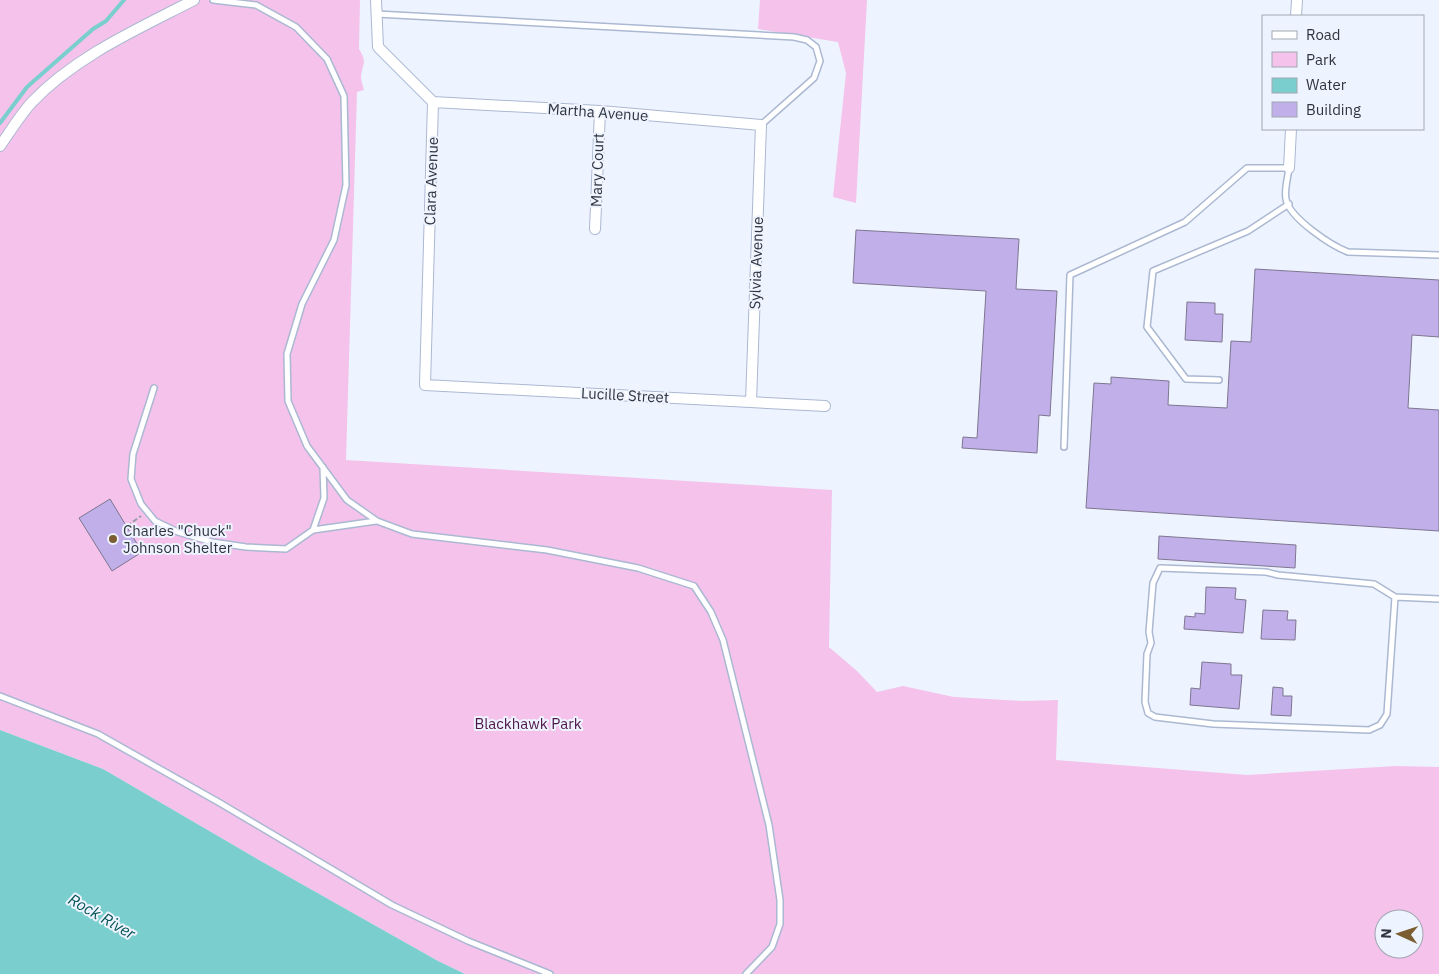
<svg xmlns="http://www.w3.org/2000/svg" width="1439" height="974" font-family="'IBM Plex Sans',sans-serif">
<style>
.green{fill:#f4c2eb;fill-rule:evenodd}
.water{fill:#7acece}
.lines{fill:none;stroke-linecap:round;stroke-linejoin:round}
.stream{stroke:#7acece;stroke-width:4}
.building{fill:#c0afe9;stroke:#7e7690}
.lane-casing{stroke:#abb8d2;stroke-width:8}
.street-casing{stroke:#abb8d2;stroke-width:12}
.path{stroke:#969ba6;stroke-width:2;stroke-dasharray:5 2.5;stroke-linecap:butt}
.lane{stroke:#fff;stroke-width:5}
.street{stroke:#fff;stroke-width:10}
.poi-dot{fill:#7b5d31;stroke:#eef4ff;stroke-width:2}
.labels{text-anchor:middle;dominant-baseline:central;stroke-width:4;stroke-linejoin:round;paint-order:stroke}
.street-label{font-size:15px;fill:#2f343e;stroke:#eef4ff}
.poi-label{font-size:15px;fill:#2f343e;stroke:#eef4ff;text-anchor:start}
.park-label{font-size:15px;fill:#4f1449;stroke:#eef4ff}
.water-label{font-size:16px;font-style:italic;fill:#075555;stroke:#eef4ff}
</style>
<rect width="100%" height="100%" fill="#eef4ff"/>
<path class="green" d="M0,0H360L359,49C368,63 362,64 361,77C361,81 363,86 364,90L357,92L346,460L832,490L829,647L857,671L877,692L903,686L954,697L1023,701L1058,700L1056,760L1247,775L1396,766L1439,767V974H465L438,961L259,860L103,769L0,730ZM1384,919H1414V949H1384Z
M760,0H867L856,203L833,197L846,73L838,42L758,29Z"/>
<path class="water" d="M0,730L103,769L259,860L438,961L465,974H0Z"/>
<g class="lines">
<path class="stream" d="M0,123L27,87L93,29L106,21L124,0"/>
</g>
<path class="building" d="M856,230L1019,239L1016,289L1057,291L1050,416L1039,415L1037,453L962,448L963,437L977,438L986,291L853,283Z
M1255,269L1439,280V337L1412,335L1408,408L1439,410V531L1086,508L1094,383L1111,384V377L1169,381L1168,405L1227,408L1231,341L1251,342Z
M1187,302L1215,303V314H1223L1222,342L1185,340Z
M110,499L142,552L112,571L79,518Z
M1159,536L1296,545L1295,568L1158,559Z
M1206,587L1236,588L1235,599L1246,600L1243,633L1184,629L1185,616L1195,617V613L1205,614Z
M1263,610L1288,611L1287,620H1296L1295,640L1261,639Z
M1202,662L1231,664V675H1242L1239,709L1190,705L1191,688L1200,689Z
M1273,687L1283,688V696H1292L1291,716L1271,715Z"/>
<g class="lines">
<defs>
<path id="lane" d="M213,0L256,5L296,27L327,59L344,96L346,185L334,240L302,304L287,354L288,401L307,446L347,500L377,521L412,534L547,550L638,568L694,586L711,612L723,640L769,825L780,900V924L772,947L746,974
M377,14L794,37L807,40L816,47L820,61L814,78L761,125
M1219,380L1186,379L1147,327L1153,271L1248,231L1289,204
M154,388L133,454L131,479L141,504L155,521L178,532L212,542L246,547L286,549L313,530L376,521
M1064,447L1070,275L1185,222L1247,168H1289C1288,177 1284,190 1286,199C1289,218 1332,246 1348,252L1439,255
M313,530L324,498L323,467
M1395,597L1387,714L1380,725L1369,730L1213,724L1155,717L1148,713L1145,702L1147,654L1151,643L1149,632L1153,583L1160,568L1266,572L1278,575L1374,584L1395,597L1439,599
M0,696L98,734L220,803L392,905L468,941L550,974"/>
<path id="street" d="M376,0L378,47L433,102L425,385L825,406
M1296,16L1297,0
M433,102L600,111L761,125L751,402
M0,146C10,132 20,115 32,102C76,56 138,29 194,0
M1289,168L1291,129
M595,229L600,111"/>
</defs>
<use href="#lane" class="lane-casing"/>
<use href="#street" class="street-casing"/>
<path class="path" d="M127,526L141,516"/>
<use href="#lane" class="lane"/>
<use href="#street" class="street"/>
</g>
<circle class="poi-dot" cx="113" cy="539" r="5"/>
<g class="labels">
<g class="street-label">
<text transform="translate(598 112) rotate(4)">Martha Avenue</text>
<text transform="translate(597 170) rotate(-88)">Mary Court</text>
<text transform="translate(431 181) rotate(-88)">Clara Avenue</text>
<text transform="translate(756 263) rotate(-88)">Sylvia Avenue</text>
<text transform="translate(625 395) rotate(3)">Lucille Street</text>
</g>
<g class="poi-label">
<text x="123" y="530">Charles "Chuck"<tspan x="123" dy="17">Johnson Shelter</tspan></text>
</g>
<g class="park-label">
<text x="528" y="723">Blackhawk Park</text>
</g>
<g class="water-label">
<text transform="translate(102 916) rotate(30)">Rock River</text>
</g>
</g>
<rect x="1262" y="15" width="162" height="115" fill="#eef4ff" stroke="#a2a7b2"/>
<rect x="1272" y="31" width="25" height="8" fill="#ffffff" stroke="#a2a7b2"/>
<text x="1306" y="40" font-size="15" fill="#2f343e">Road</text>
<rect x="1272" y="52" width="25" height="15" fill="#f4c2eb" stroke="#a2a7b2"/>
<text x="1306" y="65" font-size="15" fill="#2f343e">Park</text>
<rect x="1272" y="78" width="25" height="15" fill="#7acece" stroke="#a2a7b2"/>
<text x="1306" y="90" font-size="15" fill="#2f343e">Water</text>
<rect x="1272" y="102" width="25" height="15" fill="#c0afe9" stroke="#a2a7b2"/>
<text x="1306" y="115" font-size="15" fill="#2f343e">Building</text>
<g transform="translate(1399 934) rotate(273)"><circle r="24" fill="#eef4ff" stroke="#a2a7b2"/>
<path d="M0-4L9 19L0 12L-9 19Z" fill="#7b5d31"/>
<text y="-8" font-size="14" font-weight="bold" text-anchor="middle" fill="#2f343e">N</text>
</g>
</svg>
